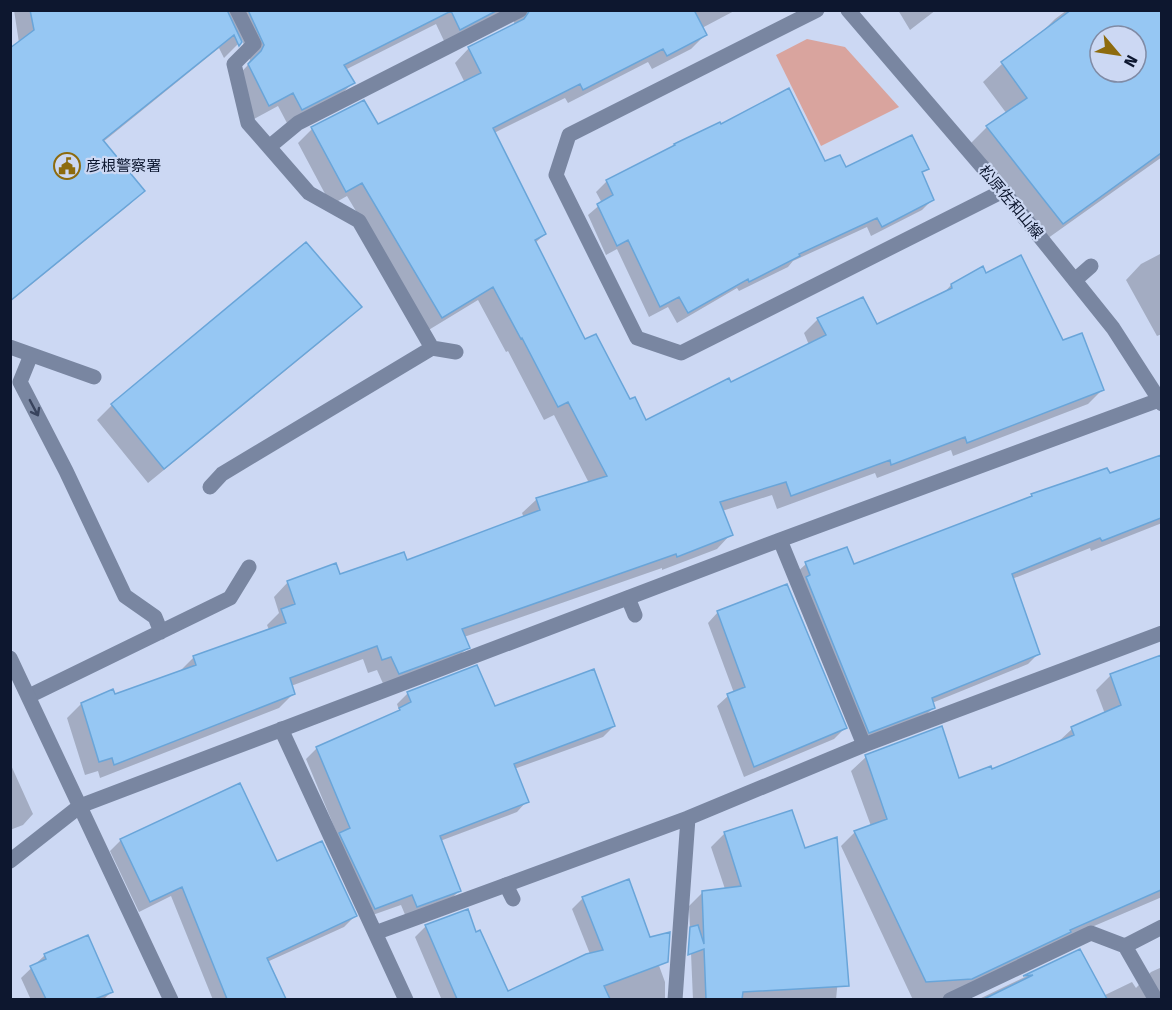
<svg xmlns="http://www.w3.org/2000/svg" width="1172" height="1010" font-family="'Fira Sans','Noto Sans JP',sans-serif">
<style>
.green{fill:#d9a49e}
.shadow{fill:#0003;fill-rule:evenodd}
.building{fill:#96c7f3;stroke:#69a5d9;stroke-width:1.5;fill-rule:evenodd}
.lines{fill:none;stroke-linecap:round;stroke-linejoin:round}
.lane{stroke:#7986a1;stroke-width:15}
.street{stroke:#7986a1;stroke-width:15}
.oneway{stroke:#38435d}
.labels{text-anchor:middle;dominant-baseline:central;stroke-width:4.5;stroke-linejoin:round;paint-order:stroke}
.poi-label{font-size:15px;fill:#0d172f;stroke:#ccd8f3;text-anchor:start}
.street-label{font-size:15px;fill:#0d172f;stroke:#ccd8f3}
</style>
<rect width="100%" height="100%" fill="#ccd8f3"/>
<path class="green" d="M807,39L845,47L899,107L821,146L776,55Z"/>
<path class="shadow" d="M14,10H736L702,28L705,35L691,49L652,69L648,62L568,103L565,98L494,133L545,234L535,243L584,341L646,422L730,384L809,345L804,333L818,319L876,326L943,294L951,285L986,275L1063,342L1102,390L1088,404L953,456L951,450L877,478L875,473L777,509L772,495L722,511L731,534L717,549L662,570V568L464,637L468,647L454,661L385,688L377,670L368,673L363,659L291,686L293,694L279,708L100,778L98,771L85,775L67,718L81,704L115,695L179,672L194,657L269,630L267,625L279,613L274,597L288,582L339,576L406,562L524,518L522,513L537,499L589,483L554,415L544,420L508,351L506,352L478,300L427,331L347,196L331,205L298,143L312,129L378,126L465,83L455,63L469,48L515,25L512,16L445,43L436,24L345,70L353,83L338,97L287,123L278,106L254,119L234,80L247,66L250,60L242,40L224,58L219,48L103,142L143,191L129,205L10,302V50L19,43Z
M898,10H936L910,30Z
M1067,10H1162V157L1044,241L969,145L987,127L1007,114L983,82L1002,64L1036,38L1055,19ZM1100,36H1136V72H1100Z
M825,163L846,169L927,168L921,174L933,199L922,210L871,236L867,227L793,261L788,267L739,291L737,288L677,323L668,307L649,317L617,249L606,255L588,215L602,203L596,192L607,181Z
M306,244L360,307L345,322L148,483L97,420L112,405Z
M1162,253V334L1157,336L1126,280L1141,264Z
M1159,457L1162,464V523L1091,551L1090,548L1012,579L1038,654L1028,664L932,703L934,707L923,718L859,742L795,574L806,564L853,566L1029,499L1032,495L1109,475Z
M718,612L845,728L834,739L744,777L717,706L728,696L734,693L708,623Z
M1162,656V897L1059,941L1054,946L942,1000H913L841,846L855,832L871,826L851,771L866,757L958,779L991,771L1057,743L1072,729L1105,714L1096,690L1110,676Z
M477,667L494,708L614,726L603,737L514,769L527,801L517,812L440,841L459,891L449,901L406,917L401,905L364,918L338,836L306,759L317,748L395,714L399,710L397,704L407,694Z
M10,763L33,814L23,825L10,830Z
M725,833L804,850L843,923L836,1000H693L689,906L703,892L725,889L711,847Z
M121,840L276,863L355,916L344,927L267,962L284,1000H213L171,896L139,912L110,851Z
M628,881L665,982V1000H438L441,998L415,937L426,926L476,934L507,993L590,954L572,909L583,898Z
M1079,951L1103,996L1132,982L1136,988L1151,972L1162,967V1000H977Z
M45,955L112,991L103,1000H31L21,978Z"/>
<path class="building" d="M30,10H227L242,42L239,46L234,35L103,140L145,191L10,301V48L34,30Z
M248,10H498L460,30L451,11L344,65L355,83L302,110L293,93L269,106L248,64L261,51L264,45Z
M530,10H694L707,35L667,56L663,49L583,90L580,84L493,128L546,234L535,240L585,339L596,334L630,399L635,397L646,420L729,378L731,382L826,335L817,318L863,297L877,324L952,288L951,284L983,266L986,273L1021,255L1063,340L1082,333L1104,390L967,443L965,437L891,465L890,460L791,496L786,482L720,502L733,535L677,557L676,554L462,629L470,648L399,674L391,657L382,660L377,646L290,678L295,694L114,765L112,758L99,762L81,703L113,689L115,694L196,665L193,656L286,623L281,609L295,604L287,581L336,563L340,574L404,552L407,560L540,510L536,498L607,476L568,402L558,407L522,338L521,339L493,287L442,318L362,183L346,192L311,127L364,100L378,124L481,73L468,47L524,19Z
M1071,10H1161V153L1063,224L986,126L1027,98L1001,62ZM1100,36H1136V72H1100Z
M789,88L825,161L840,155L846,167L912,135L929,169L922,172L934,200L882,227L877,218L799,254L800,256L749,282L748,279L688,313L679,297L660,307L628,240L617,246L597,204L613,195L606,180L675,145L674,144L720,122L721,124Z
M306,242L362,307L164,469L111,404Z
M1161,455V518L1102,541L1100,538L1012,574L1040,654L932,698L935,708L869,733L806,577L810,575L805,562L847,547L854,564L1032,496L1031,494L1107,468L1110,473Z
M787,584L847,728L754,767L727,694L745,687L717,611Z
M1161,655V890L1070,930L1071,932L972,979L926,982L854,831L887,819L865,755L942,726L959,778L991,766L992,769L1074,735L1071,727L1121,705L1110,674Z
M477,665L495,706L594,669L615,726L514,764L529,802L440,836L461,891L417,907L412,895L375,909L339,833L350,828L316,747L400,710L399,708L411,702L407,692Z
M240,783L277,861L322,841L357,916L267,958L286,999H227L182,887L150,902L120,839Z
M792,810L805,848L837,837L849,986L743,992L742,999H706L704,949L688,955L690,927L698,925L704,944L702,891L741,886L724,832Z
M629,879L650,937L670,932L668,962L604,986L610,999H457L425,925L468,909L476,932L480,930L508,991L586,954L603,950L582,897Z
M88,935L113,992L95,999H46L30,966L46,959L44,954Z
M1080,949L1107,999H984L1033,975L1023,976Z"/>
<g class="lines">
<path class="lane" d="M237,10L254,44L234,64L248,123L309,193L359,221L432,348
M269,147L298,123L520,10
M1075,280L1091,266
M10,347L94,377
M31,355L20,382L66,471L125,596L155,617L161,632
M210,487L222,474L432,348L456,352
M628,598L635,615
M29,696L230,598L249,567
M506,885L513,899
M950,1000L1091,933L1125,946
M1156,1000L1125,946L1162,927"/>
<path class="street" d="M817,10L569,135L556,175L637,338L681,353L1003,191
M848,10L1003,191L1113,328L1162,404
M780,540L864,745
M10,658L171,1000
M281,729L406,1000
M10,861L80,806L780,540L1159,400
M375,933L688,818
M675,1000L688,818L864,745L1162,633"/>
</g>
<defs><path id="oneway-shaft" d="M-6 0H5M1.5-3L5.5 0L1.5 3" fill="none" stroke-width="1.6" stroke-linecap="round" stroke-linejoin="round" transform="scale(1.5)"/></defs>
<use class="oneway" href="#oneway-shaft" transform="translate(34 408) rotate(62)"/>
<defs>
<symbol id="civic-ring" viewBox="-11 -11 22 22"><circle r="9.5" fill="#ccd8f3" stroke="#8d6b0e" stroke-width="1.5"/><path d="M-.6-6.5H3V-4.5H.6V-3L4-1V1h2V6H-6V1h2V-1L-.6-3ZM-1.2 2.5V6h2.4V2.5Z" fill="#8d6b0e"/></symbol>
</defs>
<g fill-rule="evenodd">
<use href="#civic-ring" x="52" y="151" width="30" height="30"/>
</g>
<g class="labels">
<g class="poi-label">
<text x="86" y="166">彦根警察署</text>
</g>
<g class="street-label">
<text transform="translate(1011 202) rotate(50)">松原佐和山線</text>
</g>
</g>
<rect width="1172" height="1010" fill="none" stroke="#0d172f" stroke-width="24"/>
<g transform="translate(1118 54) rotate(119)"><circle r="28" fill="#ccd8f3" stroke="#808ba5" stroke-width="1.5"/>
<path d="M0-4.5L10 22L0 15L-10 22Z" fill="#8d6b0e"/>
<text y="-9" font-size="16" font-weight="bold" text-anchor="middle" fill="#0d172f">N</text>
</g>
</svg>
